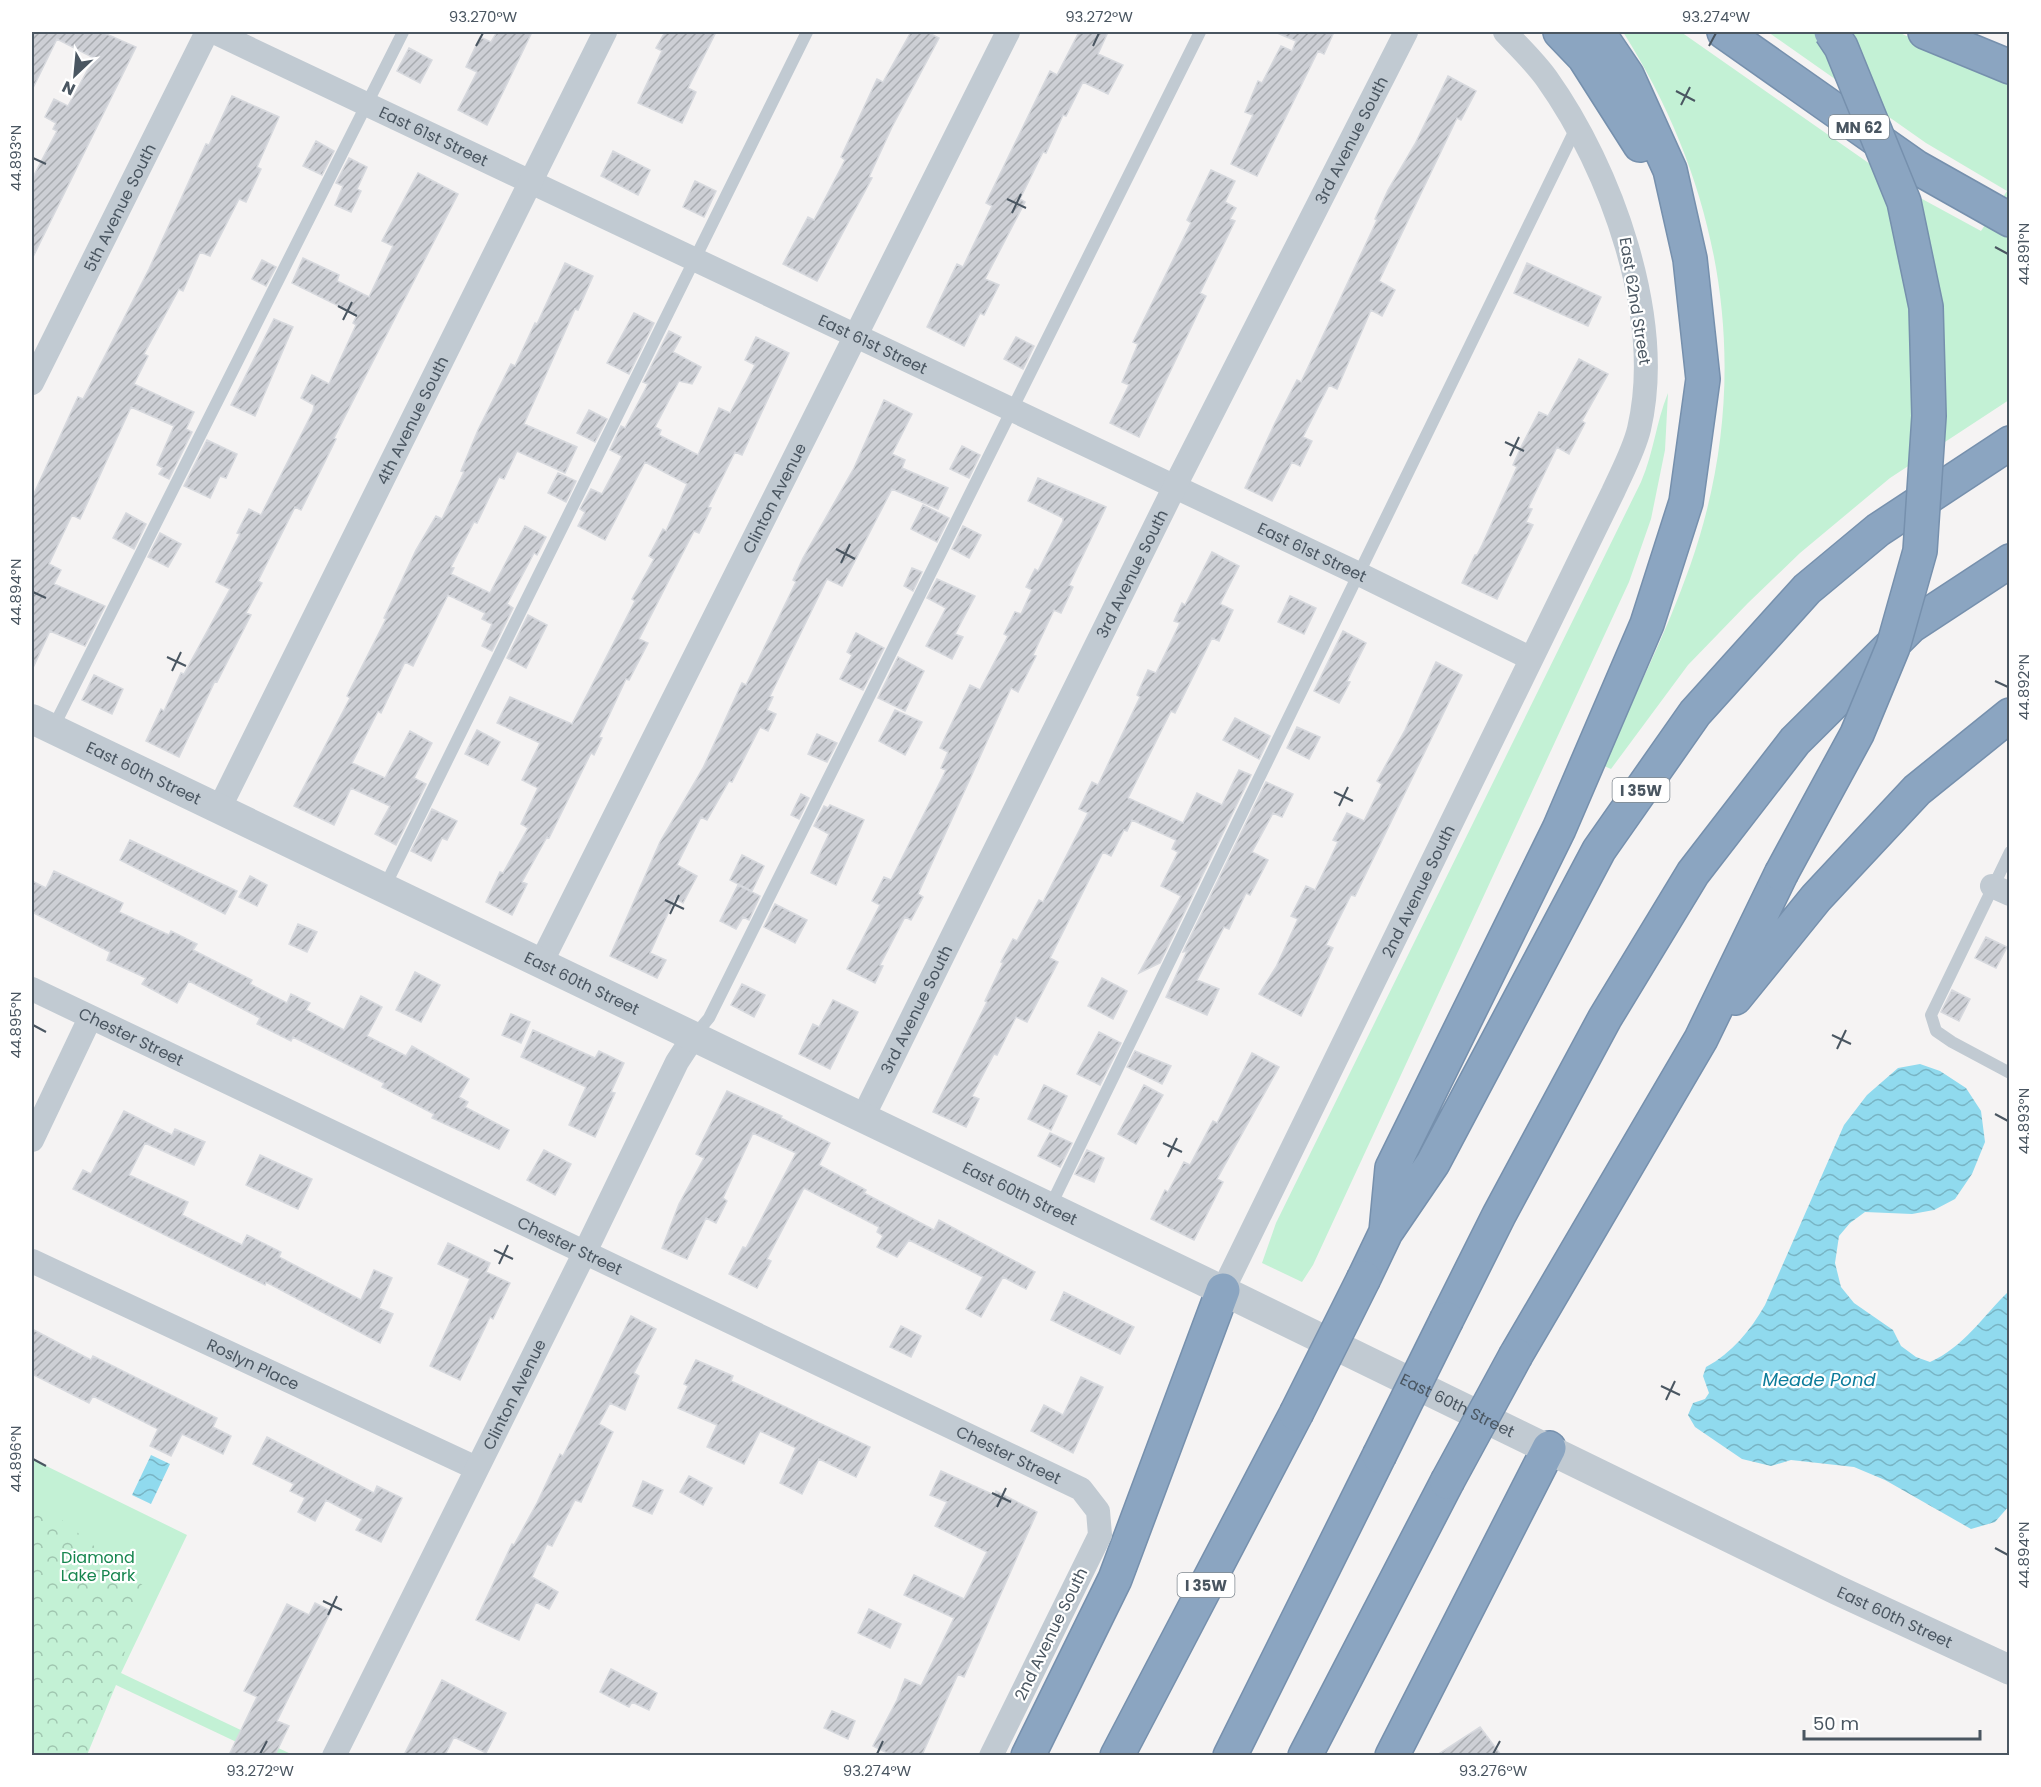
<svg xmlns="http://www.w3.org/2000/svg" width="2041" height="1787" font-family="Poppins,sans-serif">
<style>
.green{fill:#c3f1d5}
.forest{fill:url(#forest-crowns)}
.water{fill:url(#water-waves)}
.building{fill:url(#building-hatch);stroke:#d7d9de;stroke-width:1.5}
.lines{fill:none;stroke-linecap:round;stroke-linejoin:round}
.motorway-casing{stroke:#7690ad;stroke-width:36}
.service{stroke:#c1cad2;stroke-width:12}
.minor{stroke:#c1cad2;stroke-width:24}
.tertiary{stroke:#c1cad2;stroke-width:30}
.motorway{stroke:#8ba5c1;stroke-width:33}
.motorway-bridge-casing{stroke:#7690ad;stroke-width:36;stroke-linecap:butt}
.motorway-bridge{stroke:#8ba5c1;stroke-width:33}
.ticks{fill:none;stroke:#4a5661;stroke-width:2}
.labels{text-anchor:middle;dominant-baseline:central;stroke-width:4.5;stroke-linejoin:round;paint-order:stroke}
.shield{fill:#fff;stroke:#808990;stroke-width:1.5}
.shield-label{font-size:15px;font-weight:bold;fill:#4a5661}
.street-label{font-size:16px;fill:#4a5661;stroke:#fff}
.park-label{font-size:16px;fill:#17864f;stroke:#fff}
.water-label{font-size:18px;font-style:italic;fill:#0c7c9b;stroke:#fff}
.neatline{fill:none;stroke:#4a5661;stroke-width:2}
.ticks-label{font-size:15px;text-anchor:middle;fill:#4a5661}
</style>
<defs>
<pattern id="forest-crowns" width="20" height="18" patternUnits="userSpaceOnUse" patternTransform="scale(1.5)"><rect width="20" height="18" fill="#c3f1d5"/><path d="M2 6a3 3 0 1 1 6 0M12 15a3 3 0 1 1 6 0" fill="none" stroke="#a0c6b0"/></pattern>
<pattern id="water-waves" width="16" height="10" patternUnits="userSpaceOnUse" patternTransform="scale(1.5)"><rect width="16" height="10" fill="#90daee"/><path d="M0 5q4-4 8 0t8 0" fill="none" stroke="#78b4c4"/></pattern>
<pattern id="building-hatch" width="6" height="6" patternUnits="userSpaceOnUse" patternTransform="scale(1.5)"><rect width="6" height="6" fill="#cdcfd5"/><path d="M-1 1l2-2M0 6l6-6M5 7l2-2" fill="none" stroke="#a8abb0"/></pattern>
</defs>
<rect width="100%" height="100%" fill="#f5f3f3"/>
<path class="green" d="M1623,32H1681L1913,194L1981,231L2007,191L1926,143L1768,32H1898L2009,83V400L1890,478L1800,553L1748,603L1688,665L1611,769L1602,765C1633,700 1666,634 1690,566C1755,382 1726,194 1623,32Z
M1668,393L1665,450L1651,519L1629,582L1313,1265L1302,1282L1262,1263L1276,1223L1641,482C1654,452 1656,422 1668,393Z
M32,1459L187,1535L121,1673L293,1755H264L116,1685L87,1755H32Z"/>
<path class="forest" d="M32,1496L145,1587L115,1684L86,1755H32Z"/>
<path class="water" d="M1920,1064L1940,1071L1966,1088L1981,1111L1985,1142L1972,1174L1955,1199L1934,1210L1912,1214L1865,1212L1850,1223L1839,1236L1835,1263L1841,1287L1854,1303L1893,1330L1901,1346L1916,1357L1930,1362C1964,1347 1983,1316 2009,1291V1506L1995,1522L1971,1529L1885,1480L1854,1467L1791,1460L1771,1466L1742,1459L1695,1427L1688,1415L1693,1403L1705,1399L1709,1393L1703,1376L1706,1367C1732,1353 1750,1331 1765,1305L1844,1125L1867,1095L1898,1068Z
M151,1455L170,1464L151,1504L132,1495Z"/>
<path class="building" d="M32,32H102L136,47L32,259V179L57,131L53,129L56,123L45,117L54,99L68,106L94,58L57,39L32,90Z
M497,32H532L487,125L458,110L477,72L466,67L480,37L491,42Z
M665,32H716L688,88L696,92L682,123L638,103L662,51L656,48Z
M911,32H927L939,38L892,127L869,177L872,178L817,281L783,264L808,217L814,220L845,160L841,157L877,79L883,82Z
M1079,32H1108L1098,54L1123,65L1108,94L1083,82L1066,116L1063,115L1046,153L1043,152L1020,199L1025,202L985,279L999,285L984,315L980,313L964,346L927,327L957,264L963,267L992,206L986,203L1050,71L1057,75Z
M1275,32H1334L1324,54L1318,51L1257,176L1231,164L1253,115L1245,112L1258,81L1262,83L1281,46L1292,51L1296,41Z
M409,48L432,60L420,83L397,71Z
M1448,76L1476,91L1461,120L1457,118L1379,281L1395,290L1382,316L1371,310L1337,389L1329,385L1303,437L1312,441L1300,466L1292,462L1272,501L1245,488L1275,423L1297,380L1301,382L1320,342L1377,220L1375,219L1388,190L1415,144Z
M232,96L279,117L257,167L261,169L246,202L239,199L210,256L200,252L183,291L179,289L144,354L148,356L134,384L194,412L186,429L192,432L169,479L159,474L163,468L157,465L174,426L131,407L80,519L72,515L49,564L61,570L54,584L105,606L85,646L50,631L32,670V498L78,397L83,399L149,269L206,144L209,145Z
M316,141L334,151L322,175L303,166Z
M613,151L650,170L638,195L601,176Z
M349,158L367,167L357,189L361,191L351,212L335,205L343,186L336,183Z
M1211,170L1235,181L1225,202L1236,208L1230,219L1235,221L1200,293L1206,296L1139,437L1110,423L1129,385L1122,382L1138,344L1133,342L1191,223L1187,220Z
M418,173L458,194L334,438L336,439L301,510L295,507L258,581L262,583L246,613L251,615L217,682L215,681L179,757L146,741L161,709L164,711L181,673L184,674L230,589L216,582L240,534L237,533L249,509L261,515L313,411L314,405L301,398L312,375L329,384L356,325L353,323L357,315L292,283L303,258L339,275L337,281L369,297L393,246L382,241Z
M695,181L716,191L704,217L683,207Z
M262,260L276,267L266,286L252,279Z
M565,263L593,276L578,310L575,309L524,424L577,447L565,473L517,451L504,479L499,477L477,523L474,522L451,567L454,568L451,574L490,593L525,526L546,537L537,555L534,553L507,604L513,608L492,651L482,646L492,624L482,619L485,613L448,595L413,666L405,662L381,713L378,711L352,763L385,778L410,731L432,743L414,778L426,784L396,845L375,834L390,806L351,788L334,825L294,806L350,698L347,696L386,619L384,618L416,550L436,516L442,519L464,472L461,471L478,430L511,364L515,366L535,323L537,324Z
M1527,263L1601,297L1588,326L1514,293Z
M634,313L654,323L629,374L607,363Z
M274,319L293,327L255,416L231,405Z
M669,331L681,337L673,352L701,367L692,384L679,381L655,427L661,430L659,435L698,455L719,408L730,413L755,365L745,360L756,337L789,353L742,455L735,452L708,507L711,508L699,533L694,531L639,639L648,643L629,680L626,679L599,737L602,738L594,755L591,753L549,838L547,837L522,882L527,884L512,915L486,902L500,872L503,873L528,828L521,824L538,788L522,780L540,743L497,723L510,697L572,724L635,601L632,599L654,559L649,556L663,529L666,531L687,484L645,462L605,540L578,526L585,512L580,509L591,489L602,494L622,456L610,450L621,426L625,428L648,384L643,382Z
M1016,337L1034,346L1023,369L1004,359Z
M1579,359L1608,374L1582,421L1585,423L1569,454L1557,447L1528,508L1532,509L1526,522L1533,525L1497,599L1462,583L1475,555H1477L1482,545L1517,467L1513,465L1522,445L1539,412L1548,416Z
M884,400L912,414L892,454L905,460L902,468L948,488L938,509L892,489L842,586L827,579L770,696L773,697L767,710L776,714L768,731L760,727L732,782L729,781L707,820L701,817L677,865L697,876L683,903L675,898L650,953L666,960L657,978L610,956L660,842L703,768L742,683L746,685L796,582L793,580L803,558L854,468Z
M589,410L607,419L595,442L577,433Z
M207,440L237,454L226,478L220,476L210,498L184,486Z
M962,446L980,455L969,478L950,469Z
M558,473L576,481L566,502L548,493Z
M1038,478L1106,507L1069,585L1073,587L1061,613L1054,610L1033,655L1036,656L1018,692L1011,688L918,894L923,897L911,920L905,917L880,965L883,966L875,983L847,969L880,905L872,901L884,877L891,880L946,770L941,768L948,752L940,748L970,685L980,690L1008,636L1004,634L1015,612L1021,614L1032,590L1026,587L1035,569L1038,571L1063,521V518L1028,501Z
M923,505L949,518L937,542L911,529Z
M126,513L146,524L134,549L113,538Z
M963,526L981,535L969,558L952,549Z
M160,533L181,544L168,567L148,557Z
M1212,552L1239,566L1220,604L1233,610L1219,641L1212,638L1175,713L1171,711L1128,798L1183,823L1197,793L1222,805L1239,770L1251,775L1160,963L1139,973L1181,896L1161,886L1178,852L1172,849L1176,840L1132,820L1127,831L1124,830L1111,856L1103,852L1050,958L1058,962L1027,1022L1016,1017L997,1055L994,1054L972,1096L979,1099L966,1127L933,1112L987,1002L985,1001L1003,963L1001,962L1013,939L1017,941L1039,900L1043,902L1088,813L1079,809L1092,782L1098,785L1140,697L1137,695L1148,670L1156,673L1180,623L1174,621L1182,603L1185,605Z
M912,568L922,572L913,591L904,586Z
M937,579L975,596L955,634L963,637L952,659L926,646L946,608L927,598Z
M1290,596L1316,608L1304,634L1278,622Z
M528,615L547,625L526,668L507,658Z
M1343,631L1366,643L1347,681L1350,682L1339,703L1314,691Z
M856,633L884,648L863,690L840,679L852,655L847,652Z
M898,657L924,671L905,711L878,698Z
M1436,662L1462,675L1355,896L1351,895L1326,945L1333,948L1301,1016L1259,994L1276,967L1298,919L1291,916L1306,886L1315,890L1338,842L1333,840L1347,813L1364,821L1382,784L1377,781L1405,730Z
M94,675L123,689L112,714L82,700Z
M895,710L922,722L905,755L879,741Z
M1235,718L1270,736L1259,759L1223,740Z
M1297,727L1320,737L1309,759L1287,748Z
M477,730L500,742L488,765L465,754Z
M817,734L837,743L827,762L808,754Z
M1266,782L1293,794L1282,817L1273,813L1252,852L1268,860L1250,895L1246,893L1229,929L1224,927L1197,980L1219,989L1207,1015L1166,997L1187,951L1183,952Z
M801,794L809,798L799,819L791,815Z
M830,805L864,820L836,885L811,873L829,834L814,826L824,806L828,808Z
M432,809L457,821L447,840L442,838L431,861L411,851Z
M130,840L237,891L225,914L120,860Z
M742,855L764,866L752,891L730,880Z
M54,871L123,903L119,912L169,935L171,931L197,944L193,950L252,980L250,984L287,1003L291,994L310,1003L306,1010L344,1030L361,996L382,1007L367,1036L406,1056L412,1046L469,1079L459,1097L468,1102L465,1107L509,1130L499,1149L432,1118L434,1114L382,1087L384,1083L293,1037L291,1041L257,1024L260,1018L189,981L177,1003L142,984L146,978L107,960L110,952L32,912V881L46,888Z
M250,876L267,885L257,906L239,897Z
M738,885L760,896L749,920L743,917L736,929L720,921Z
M775,904L807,920L795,943L764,927Z
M298,924L317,932L307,952L289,944Z
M1986,937L2007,947L1996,968L1975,958Z
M415,972L440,985L421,1022L396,1010Z
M1102,978L1127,991L1113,1019L1088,1006Z
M742,984L765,995L754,1017L731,1005Z
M1952,990L1970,999L1959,1021L1941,1012Z
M833,1000L858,1012L830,1069L799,1054L813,1024L819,1027Z
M511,1014L530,1022L521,1043L502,1035Z
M533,1030L595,1058L599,1051L624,1063L611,1092L615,1093L595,1137L569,1125L586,1087L521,1057Z
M1099,1032L1121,1043L1100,1085L1077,1074Z
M1135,1051L1171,1066L1162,1084L1127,1067Z
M1252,1053L1279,1067L1217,1179L1223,1182L1194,1240L1151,1219L1165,1190L1168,1192L1184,1162L1190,1165L1213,1121L1217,1123Z
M1044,1085L1067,1096L1051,1130L1028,1119Z
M1144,1085L1163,1095L1136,1144L1118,1134Z
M727,1091L782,1116L781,1118L830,1143L819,1165L866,1190L864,1193L934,1230L939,1220L1035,1272L1026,1289L1003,1277L981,1317L966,1309L983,1277L909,1240L897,1257L877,1247L883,1236L877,1232L879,1227L804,1188L767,1259L771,1261L757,1288L729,1274L743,1247L746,1248L796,1153L753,1133L723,1198L727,1201L716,1223L706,1218L687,1259L662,1248L679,1204L704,1158L696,1154Z
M124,1111L172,1135L175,1129L205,1142L194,1165L145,1143L129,1175L188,1202L182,1215L242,1245L247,1235L281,1252L279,1257L361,1300L374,1270L392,1278L379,1308L393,1314L380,1343L266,1282L265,1285L73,1189L83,1170L91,1174Z
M1050,1133L1072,1143L1060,1167L1038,1156Z
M544,1150L571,1164L555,1195L527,1180Z
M1087,1150L1104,1158L1094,1182L1075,1174Z
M260,1155L312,1179L298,1209L246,1185Z
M448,1243L490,1263L486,1272L510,1283L493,1319L490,1317L460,1380L430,1366L470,1279L438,1264Z
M1064,1292L1134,1327L1120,1354L1051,1320Z
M631,1316L656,1329L634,1373L639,1376L625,1410L610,1403L599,1424L613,1432L581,1502L575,1500L552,1546L547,1544L532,1577L558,1592L549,1609L536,1602L519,1640L476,1620L512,1544L514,1545L537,1503L560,1454L563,1456Z
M901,1326L921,1336L911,1357L890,1347Z
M32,1329L91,1360L93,1356L217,1418L213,1427L231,1436L223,1454L182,1434L171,1456L150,1446L158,1429L93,1396L89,1403L32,1374Z
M696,1360L733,1376L731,1381L870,1447L856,1477L819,1459L802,1494L780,1483L796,1448L760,1431L744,1464L707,1447L717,1425L678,1408L688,1386L684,1384Z
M1081,1377L1103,1387L1073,1453L1031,1431L1044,1405L1063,1415Z
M267,1437L374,1493L377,1486L402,1498L381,1542L356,1530L362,1519L326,1500L315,1521L298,1512L305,1498L290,1491L294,1484L253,1464Z
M941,1471L994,1495L996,1491L1037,1512L964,1677L958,1674L922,1755H891L873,1746L897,1700L905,1679L921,1686L954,1618L904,1595L914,1575L964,1599L987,1552L935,1526L947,1502L930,1495Z
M689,1476L712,1488L703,1505L680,1492Z
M643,1481L663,1490L652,1514L633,1506Z
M315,1603L331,1611L277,1721L289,1726L275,1755H229L257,1697L244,1691L287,1604L309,1615Z
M869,1609L901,1624L890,1648L858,1633Z
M611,1669L657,1693L649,1710L632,1702L629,1707L600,1692Z
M442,1680L506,1713L486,1753L454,1737L445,1755H404Z
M832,1711L855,1721L848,1739L824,1728Z
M1480,1727L1501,1755H1437Z"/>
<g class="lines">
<defs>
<path id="motorway" d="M1560,32L1584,57L1640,145
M1724,32L1916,167L2010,220
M1925,32L2010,67
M1735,998L1816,898L1917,790L2010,715
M1386,1232L1392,1168L1559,829L1647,624L1686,502L1703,379L1690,259L1670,170L1627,75L1598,32
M1364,1278L1386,1232L1433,1163L1599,850L1695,713L1807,589L1878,530L2010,443
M1447,1319L1499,1215L1605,1018L1693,873L1795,741L1911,626L2010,561
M1516,1355L1701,1039L1781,874
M1028,1756L1115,1579L1223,1290
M1117,1756L1296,1414
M1230,1756L1379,1456
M1305,1756L1447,1482
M1392,1756L1549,1448"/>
</defs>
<use href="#motorway" class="motorway-casing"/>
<path class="service" d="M53,728L403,32
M2010,852L1931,1015L1936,1031L1952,1042L2010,1073
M384,888L807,32
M694,1036L709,1018L1200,32
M1050,1207L1576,128"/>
<g class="minor">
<path id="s1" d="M214,32L1357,573L1530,658"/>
<path id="s2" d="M32,383L207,32"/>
<path id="s3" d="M219,809L605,32"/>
<path d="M1992,886L2010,894"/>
<path id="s4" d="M541,963L1008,32"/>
<path id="s5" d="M32,989L1081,1489L1098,1511L1100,1535L991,1756"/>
<path id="s6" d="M863,1117L1175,486L1406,32"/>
<path d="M32,1140L90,1018"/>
<path id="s7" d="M32,1261L476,1468"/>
<path id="s8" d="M1223,1290L1613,492C1622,472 1634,450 1639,429C1665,318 1611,169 1547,79C1535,62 1519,47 1505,32"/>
<path id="s9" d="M334,1756L584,1254L677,1062L694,1036"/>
</g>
<path class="tertiary" id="s10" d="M32,719L1201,1280L1837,1590L2010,1670"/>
<use href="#motorway" class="motorway"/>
<defs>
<path id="motorway-bridge" d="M1781,874L1857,734L1893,647L1920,551L1929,416L1926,307L1904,202L1841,47L1831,32
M1296,1414L1364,1278
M1379,1456L1447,1319
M1447,1482L1516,1355"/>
</defs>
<use href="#motorway-bridge" class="motorway-bridge-casing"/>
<use href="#motorway-bridge" class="motorway-bridge"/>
</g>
<path class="ticks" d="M476,46L483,33M1093,46L1099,33M1709,46L1716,33M1676,91L1695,101M1681,105L1690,87M33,158L46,164M1007,199L1026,208M1012,213L1021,194M1995,247L2008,254M338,306L357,316M343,320L352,302M1505,442L1524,451M1510,456L1519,437M836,549L855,559M841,563L850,544M33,592L46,598M167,657L186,666M172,671L181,652M1995,681L2008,687M1334,792L1353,801M1339,806L1348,787M665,900L684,909M670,914L679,895M33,1025L46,1032M1832,1035L1851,1044M1837,1049L1846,1030M1995,1114L2008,1121M1163,1143L1182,1152M1168,1157L1177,1138M494,1250L513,1259M499,1264L508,1245M1661,1386L1680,1395M1666,1400L1675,1381M33,1459L46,1466M992,1493L1011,1502M997,1507L1006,1488M1995,1548L2008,1555M323,1601L342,1610M328,1615L337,1596M260,1754L267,1741M877,1754L883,1741M1493,1754L1500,1741"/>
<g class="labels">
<g class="shield">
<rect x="1829" y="115" width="60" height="24" rx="4.5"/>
<rect x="1612.5" y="778" width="57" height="24" rx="4.5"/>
<rect x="1177.5" y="1573" width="57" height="24" rx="4.5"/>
</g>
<g class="shield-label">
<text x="1859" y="127">MN 62</text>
<text x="1641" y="790">I 35W</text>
<text x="1206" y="1585">I 35W</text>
</g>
<g class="street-label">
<text stroke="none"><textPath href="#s1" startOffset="243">East 61st Street</textPath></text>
<text stroke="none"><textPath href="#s6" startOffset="1092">3rd Avenue South</textPath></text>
<text stroke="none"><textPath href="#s2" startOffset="196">5th Avenue South</textPath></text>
<text transform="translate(1635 301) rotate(81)">East 62nd Street</text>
<text stroke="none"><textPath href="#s1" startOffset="729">East 61st Street</textPath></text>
<text stroke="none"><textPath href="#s3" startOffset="434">4th Avenue South</textPath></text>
<text stroke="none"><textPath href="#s4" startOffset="520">Clinton Avenue</textPath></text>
<text stroke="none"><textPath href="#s1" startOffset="1215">East 61st Street</textPath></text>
<text stroke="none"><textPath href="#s6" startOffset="606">3rd Avenue South</textPath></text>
<text stroke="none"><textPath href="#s10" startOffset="124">East 60th Street</textPath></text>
<text stroke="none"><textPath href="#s8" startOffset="444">2nd Avenue South</textPath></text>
<text stroke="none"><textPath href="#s10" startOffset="610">East 60th Street</textPath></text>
<text stroke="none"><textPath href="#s6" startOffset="120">3rd Avenue South</textPath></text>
<text stroke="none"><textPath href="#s5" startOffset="110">Chester Street</textPath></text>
<text stroke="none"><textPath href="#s10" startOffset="1096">East 60th Street</textPath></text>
<text stroke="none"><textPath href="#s5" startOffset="596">Chester Street</textPath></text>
<text stroke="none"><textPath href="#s7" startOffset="244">Roslyn Place</textPath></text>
<text stroke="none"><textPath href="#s9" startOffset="404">Clinton Avenue</textPath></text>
<text stroke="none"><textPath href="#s10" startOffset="1582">East 60th Street</textPath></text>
<text stroke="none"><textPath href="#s5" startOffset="1082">Chester Street</textPath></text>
<text stroke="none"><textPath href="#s10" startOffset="2068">East 60th Street</textPath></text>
<text transform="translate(1051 1634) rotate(-64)">2nd Avenue South</text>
</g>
<g class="park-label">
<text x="98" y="1557">Diamond<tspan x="98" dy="18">Lake Park</tspan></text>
</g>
<g class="water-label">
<text x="1819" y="1379">Meade Pond</text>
</g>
</g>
<rect width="2041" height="1787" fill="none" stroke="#ffffff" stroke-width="66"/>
<g transform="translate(75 75) rotate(206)" stroke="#ffffff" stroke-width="4.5" paint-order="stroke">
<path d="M0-4.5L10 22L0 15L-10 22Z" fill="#4a5661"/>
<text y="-9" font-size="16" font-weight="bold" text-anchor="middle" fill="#4a5661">N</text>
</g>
<path d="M1804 1730v9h176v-9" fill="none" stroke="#4a5661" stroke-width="3"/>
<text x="1813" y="1730" font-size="18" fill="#4a5661" stroke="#ffffff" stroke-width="4.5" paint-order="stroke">50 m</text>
<rect x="33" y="33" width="1975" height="1721" class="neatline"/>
<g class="ticks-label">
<text x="483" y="22">93.270°W</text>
<text x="1099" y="22">93.272°W</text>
<text x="1716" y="22">93.274°W</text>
<text transform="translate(16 158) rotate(-90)" y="5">44.893°N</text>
<text transform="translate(2024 254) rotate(-90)" y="5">44.891°N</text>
<text transform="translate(16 592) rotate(-90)" y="5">44.894°N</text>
<text transform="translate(2024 687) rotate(-90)" y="5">44.892°N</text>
<text transform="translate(16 1025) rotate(-90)" y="5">44.895°N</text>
<text transform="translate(2024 1121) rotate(-90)" y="5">44.893°N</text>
<text transform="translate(16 1459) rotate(-90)" y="5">44.896°N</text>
<text transform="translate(2024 1555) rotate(-90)" y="5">44.894°N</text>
<text x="260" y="1776">93.272°W</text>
<text x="877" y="1776">93.274°W</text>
<text x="1493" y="1776">93.276°W</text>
</g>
</svg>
